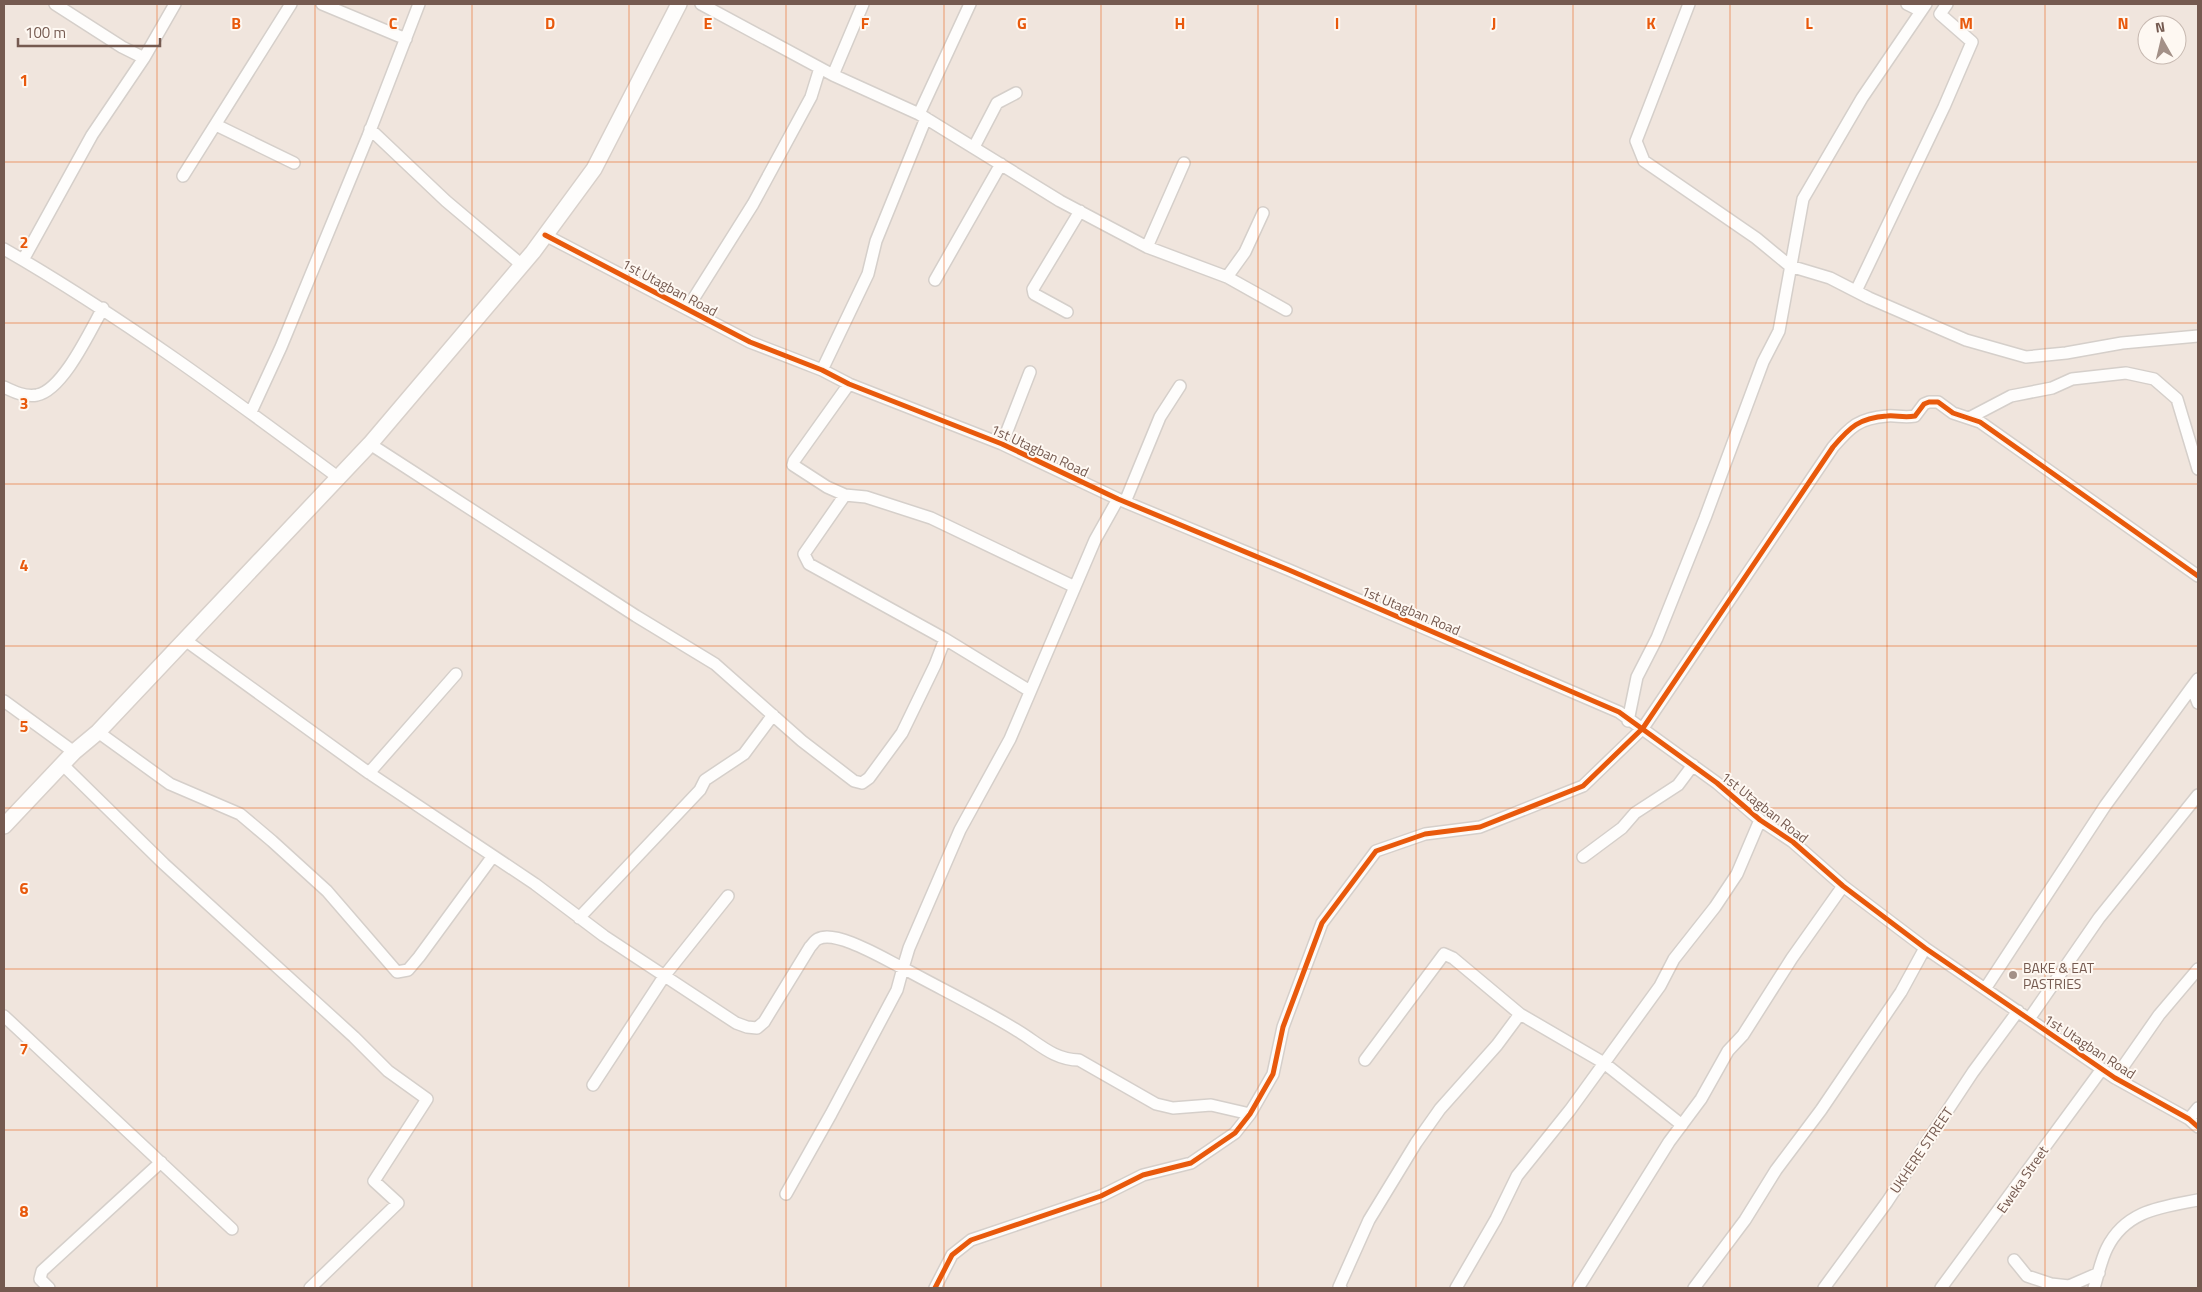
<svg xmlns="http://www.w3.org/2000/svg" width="2202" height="1292" font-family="'Titillium Web',sans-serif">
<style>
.residential{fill:#f0e5dd;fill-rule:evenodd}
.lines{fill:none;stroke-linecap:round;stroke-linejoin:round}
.street-casing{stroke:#d5cfca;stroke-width:14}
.secondary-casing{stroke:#d8d0ca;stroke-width:18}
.street{stroke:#fefdfc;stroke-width:11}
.secondary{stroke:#fefdfc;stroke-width:15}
.cycleway-casing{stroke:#fef8f2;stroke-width:8}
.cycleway{stroke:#e8590c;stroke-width:5}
.grid{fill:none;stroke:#e8590c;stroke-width:1;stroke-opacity:0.55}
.poi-dot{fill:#a39087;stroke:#fef8f2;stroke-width:2}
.labels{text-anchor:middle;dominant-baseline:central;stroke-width:4;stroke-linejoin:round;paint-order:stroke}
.street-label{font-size:14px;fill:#755a50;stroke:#fef8f2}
.poi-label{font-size:14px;fill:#755a50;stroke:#fef8f2;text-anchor:start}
.grid-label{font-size:16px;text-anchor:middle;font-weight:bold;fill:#e8590c;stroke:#fef8f2;stroke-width:4;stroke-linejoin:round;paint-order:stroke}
</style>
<rect width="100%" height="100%" fill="#f8f3ee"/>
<path class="residential" d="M4,4H2198V1288H4ZM2147,25H2177V55H2147Z"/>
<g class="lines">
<defs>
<path id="street" d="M55,4L122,47L144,58
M322,4L406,39
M701,4L833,75L919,114L1060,201L1147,247L1227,277L1286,310
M1689,4L1636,141L1644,161L1756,238L1790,266L1830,278L1869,298L1966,340L2026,357L2066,353L2122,343L2198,336
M1907,4L1921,11
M833,75L863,4
M919,114L970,4
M216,125L294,163
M370,129L446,201L522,265
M974,147L997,103L1016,93
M183,176L291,4
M545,235L750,342L822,370L849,384L1002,444L1118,499L1289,570L1619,712L1717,783L1760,820L1793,842L1843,886L1925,948L2115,1078L2189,1119L2198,1127
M1147,247L1184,163
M4,249C122,317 230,397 339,478
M23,260L92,135L144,58L175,4
M1227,277L1245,252L1263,213
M935,280L1001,164
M1856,291L1944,107L1972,42L1940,14L1947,4
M687,309L753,204L811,97L820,68
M1067,312L1034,294L1033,289L1080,211
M822,370L868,274L876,241L926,118
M849,384L794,461L793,465L827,487L845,495L866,497L931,518L1075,587
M4,387C14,392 25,397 37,395C63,390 90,331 103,308
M251,412L281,347L368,136L419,4
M1969,418L2011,396L2052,388L2072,379L2126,373L2154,379L2177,399L2198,469
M370,444L636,616L715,664L802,741L854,781L862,783L869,778L902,733L935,665L945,639
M1002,444L1030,372
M845,495L804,554L809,564L945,639L1030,691
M1118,499L1095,540L1010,739L960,830L909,948L903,968C941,989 981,1008 1018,1031C1038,1043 1054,1060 1079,1060L1156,1104L1173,1108L1211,1105L1250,1114
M1125,502L1160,417L1180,386
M185,640L369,773L535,884L604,936L736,1023L747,1027L757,1028L764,1022L810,947C812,945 815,940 818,939C836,929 886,960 903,968L897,990L831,1114L786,1194
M2198,679L2192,687L2198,703
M4,701L74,752
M1628,721L1637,677L1657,638L1705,518L1763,362L1779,331L1803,199L1862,98L1926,4
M98,732L170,784L240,814L272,841L327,891L397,972L408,970L419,957L493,856
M62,764L164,864L354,1037L388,1071L427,1099L374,1181L398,1203L310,1288
M369,773L456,674
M1583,857L1622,828L1635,813L1678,785L1693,765
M579,918L700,790L705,780L744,754L773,715
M1985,989L2105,806L2192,687
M4,1016L232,1229
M2029,1019L2099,918L2198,795
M1365,1060L1444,954L1453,958L1520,1014L1604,1063L1682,1125
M2115,1078L2159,1015L2198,969
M593,1085L665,975L728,896
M2189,1119L2198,1108
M2014,1260L2027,1276L2051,1284L2069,1286L2099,1273
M49,1288L40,1279L42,1271L161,1162
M935,1288L952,1255L971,1240L1101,1196L1143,1175L1191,1163L1235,1133L1250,1114L1273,1074L1283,1027L1322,923L1376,851L1425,834L1480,827L1583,786L1643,728L1833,447C1850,427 1859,418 1887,416C1896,415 1903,418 1915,416L1924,404L1929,402H1938L1953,413L1980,422L2198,576
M1341,1288L1339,1287L1369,1220L1416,1143L1440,1109L1497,1045L1520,1014
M1456,1288L1496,1219L1517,1176L1570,1110L1660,986L1674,959L1715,907L1737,874L1760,820
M1578,1288L1669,1142L1701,1099L1728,1051L1743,1035L1792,958L1843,886
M1694,1288L1745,1220L1776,1170L1821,1110L1901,992L1925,948
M1824,1288L1887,1202L1973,1072L2018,1011
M1941,1288L2102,1069
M2094,1288C2098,1275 2101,1260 2107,1248C2126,1210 2162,1207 2198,1200"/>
<path id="secondary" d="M4,826L74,752L98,732L370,444L533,252L594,169L679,4"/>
</defs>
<use href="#street" class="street-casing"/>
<use href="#secondary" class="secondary-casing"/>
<use href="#street" class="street"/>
<use href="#secondary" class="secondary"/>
<defs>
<path id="cycleway" d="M545,235L750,342L822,370L849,384L1002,444L1118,499L1289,570L1619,712L1717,783L1760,820L1793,842L1843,886L1925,948L2115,1078L2189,1119L2198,1127
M935,1288L952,1255L971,1240L1101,1196L1143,1175L1191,1163L1235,1133L1250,1114L1273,1074L1283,1027L1322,923L1376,851L1425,834L1480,827L1583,786L1643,728L1833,447C1850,427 1859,418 1887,416C1896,415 1903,418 1915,416L1924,404L1929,402H1938L1953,413L1980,422L2198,576"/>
</defs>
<use href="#cycleway" class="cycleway-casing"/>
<use href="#cycleway" class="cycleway"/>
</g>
<path class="grid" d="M157,4V1288M315,4V1288M472,4V1288M629,4V1288M786,4V1288M944,4V1288M1101,4V1288M1258,4V1288M1416,4V1288M1573,4V1288M1730,4V1288M1887,4V1288M2045,4V1288M4,162H2198M4,323H2198M4,484H2198M4,646H2198M4,808H2198M4,969H2198M4,1130H2198"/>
<circle class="poi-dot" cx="2013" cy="975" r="5"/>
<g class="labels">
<g class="street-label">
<text transform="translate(670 287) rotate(28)">1st Utagban Road</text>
<text transform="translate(1040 450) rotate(25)">1st Utagban Road</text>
<text transform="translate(1411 610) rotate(23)">1st Utagban Road</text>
<text transform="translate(1765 807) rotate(38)">1st Utagban Road</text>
<text transform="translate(2090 1046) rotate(33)">1st Utagban Road</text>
<text transform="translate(1921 1150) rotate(-56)">UKHERE STREET</text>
<text transform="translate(2022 1179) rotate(-55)">Eweka Street</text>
</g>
<g class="poi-label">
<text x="2023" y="967">BAKE &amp; EAT<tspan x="2023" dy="16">PASTRIES</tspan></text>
</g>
</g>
<g class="grid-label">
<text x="236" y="29">B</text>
<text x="393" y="29">C</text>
<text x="550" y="29">D</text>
<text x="708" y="29">E</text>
<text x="865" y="29">F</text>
<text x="1022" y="29">G</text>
<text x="1180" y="29">H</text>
<text x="1337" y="29">I</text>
<text x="1494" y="29">J</text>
<text x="1651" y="29">K</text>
<text x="1809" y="29">L</text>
<text x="1966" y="29">M</text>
<text x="2123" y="29">N</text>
<text x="24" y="86">1</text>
<text x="24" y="248">2</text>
<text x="24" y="409">3</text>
<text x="24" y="571">4</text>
<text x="24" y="732">5</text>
<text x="24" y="894">6</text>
<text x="24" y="1055">7</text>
<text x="24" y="1217">8</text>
</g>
<rect width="2202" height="1292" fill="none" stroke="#755a50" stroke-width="10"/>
<g transform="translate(2162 40) rotate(352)"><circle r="24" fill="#fef8f2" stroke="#c7b9b1"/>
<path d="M0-4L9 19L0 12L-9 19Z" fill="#a39087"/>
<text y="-8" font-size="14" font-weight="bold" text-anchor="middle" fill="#755a50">N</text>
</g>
<path d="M18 38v8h142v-8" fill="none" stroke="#755a50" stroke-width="2.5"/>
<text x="25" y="38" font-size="15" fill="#755a50" stroke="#fef8f2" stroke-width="4" paint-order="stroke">100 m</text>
</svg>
